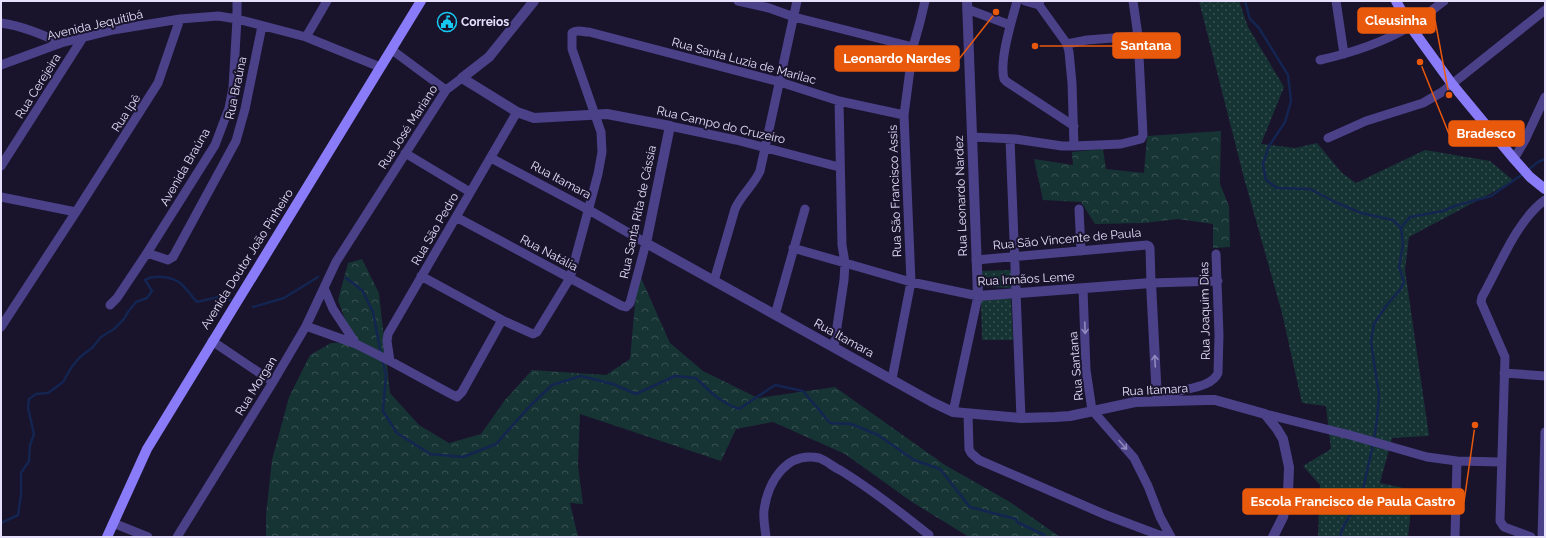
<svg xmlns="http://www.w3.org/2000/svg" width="1546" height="538" font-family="Raleway,sans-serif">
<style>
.grass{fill:url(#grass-dots)}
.forest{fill:url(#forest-crowns)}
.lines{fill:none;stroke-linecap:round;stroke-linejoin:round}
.stream{stroke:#132550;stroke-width:2.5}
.minor{stroke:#4a4188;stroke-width:9}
.tertiary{stroke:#4a4188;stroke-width:10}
.secondary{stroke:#8a7cf8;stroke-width:10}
.oneway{stroke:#9089bd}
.labels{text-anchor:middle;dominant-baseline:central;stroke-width:4;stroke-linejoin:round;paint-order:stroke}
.poi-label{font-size:12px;font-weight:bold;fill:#e6e0fd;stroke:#19132c;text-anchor:start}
.street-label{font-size:12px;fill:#e6e0fd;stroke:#19132c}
.leader{fill:none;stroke:#e8590c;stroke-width:1.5}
.callout-dot{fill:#e8590c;stroke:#19132c;stroke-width:1.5}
.callout{fill:#e8590c;stroke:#e8590c;stroke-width:1.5}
.callout-label{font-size:13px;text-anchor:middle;font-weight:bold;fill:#fff}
</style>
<defs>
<pattern id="grass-dots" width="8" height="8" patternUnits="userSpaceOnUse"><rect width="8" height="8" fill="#173435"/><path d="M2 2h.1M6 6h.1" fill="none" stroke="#395153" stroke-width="1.8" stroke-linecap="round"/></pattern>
<pattern id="forest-crowns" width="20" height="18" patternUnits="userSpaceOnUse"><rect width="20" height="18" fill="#173435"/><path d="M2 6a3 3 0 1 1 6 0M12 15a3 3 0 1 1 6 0" fill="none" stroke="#395153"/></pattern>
</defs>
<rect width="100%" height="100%" fill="#19132c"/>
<path class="grass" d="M1199,1H1239L1248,27L1284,87L1261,144L1295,148L1317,143L1342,173L1356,183L1425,150L1490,161L1514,181L1409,237L1405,270L1429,436L1392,438L1380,483L1413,490L1408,537H1318L1320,485L1303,466L1331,449L1326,406L1302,403L1282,313L1244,178Z
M1014,270L1013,288L982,287V271Z
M981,299H1011L1013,340H982Z"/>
<path class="forest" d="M1221,131L1220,184L1229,206L1230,247L1213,248V224L1178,219L1144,223L1095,224L1081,202L1043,200L1034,159L1073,165L1072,152L1103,149L1106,169L1144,173L1147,136Z
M362,259L379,293L390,393L419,425L449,443L481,434L505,400L532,370L606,375L630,359L638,271L670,343L703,371L758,398L835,387L945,465L1010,502L1060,537H969L912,502L845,454L773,422L736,429L721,461L580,414L578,466L583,504L570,503L578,537H266V515L272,460L289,397L310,355L331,343L353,342L338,300L348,263Z"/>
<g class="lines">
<path class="stream" d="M1245,1L1250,19L1259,28L1288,75L1291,101L1285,122L1269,146L1263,164L1266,180L1277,188L1310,189L1335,202L1361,213L1393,220L1401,228
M1527,171L1538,162L1545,159
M346,278L362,290L373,312L381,355
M253,307L284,298L318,277
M382,359L386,375L383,411L397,433L430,454L463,457L496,444L530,406L552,385L581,376L613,384L636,394L675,376L696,378C710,392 720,402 739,409L775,385L803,391L830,423L851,424L878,435L914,460L940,469L970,507L1016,519L1017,522L1044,535L1045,537
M1374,439L1377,420L1379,395L1371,342L1374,324L1386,306L1400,290L1404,282L1399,267L1403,245L1401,228L1410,217L1443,211L1455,206L1491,196L1523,174
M1,523L18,515L21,495V473L29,461L30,445L34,434L28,408L29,399L36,394L48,393L63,382L71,368L79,358L93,347L101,337L114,329L124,319L128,312L136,302L147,298L152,291L145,280C153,275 168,276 177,281C183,283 192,297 197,302L218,297L230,300
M1340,537L1344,525L1361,499L1373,444"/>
<path class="minor" d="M738,1L769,8L794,17L913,47
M1017,1C1012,20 999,60 1004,79L1007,82L1074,126
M1025,1L1039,5
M1040,1L1039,5L1067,44L1069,52L1072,83L1074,146
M1336,1L1344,54
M967,9L1010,25
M1,23C22,26 41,34 61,43
M306,37L327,1
M1067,44L1087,40L1138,36
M392,50L446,90
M1320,60C1351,53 1382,43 1409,27C1422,19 1433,9 1444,1
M1,65L61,43L113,30L180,19L218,16L237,19L306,37L380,67
M670,126L736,140L839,167
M972,137L1015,139L1062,146H1074L1121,144L1141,139L1143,135L1138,36L1133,1
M1328,138L1366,121L1423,103L1442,92L1545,10
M1010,139L1021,418
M405,153L470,192
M1514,159L1525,140L1545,97
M1,166L82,39
M1,197L76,212L1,327
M1079,209L1081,251
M76,212L158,83L180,19
M456,217L622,306L626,307L630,303L646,243L589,210L491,158
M793,248L911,282L978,296L953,412
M147,253L168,260L173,257L236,141L245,109L262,26
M976,260L1147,245L1149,246L1150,248L1151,283L1218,281
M421,276L502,320L533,334L537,332L570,278L598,174L602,152L601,132L572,49V33C577,29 583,32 589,32L780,82L839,101L904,115
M714,281L735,209C741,195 754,185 760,171L797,1
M324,288L333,309L356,344
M1083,289L1086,370L1092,410L1134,458L1148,486L1160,517L1171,537
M110,305L117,298L147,253L215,145L229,108L233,88L237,19V1
M775,315L805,209
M306,326L356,344L390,361L449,393L457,397L462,392L502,320
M212,341L273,382
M834,347L844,280L845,263L842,245L839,101
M390,361L387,341L388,334L517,112
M1504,373L1545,376
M892,379L911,282L904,115L913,47L920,22L925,1
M1159,400C1164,398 1170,395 1176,392C1188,388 1212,387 1218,373L1219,335L1216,254
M968,414L969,449L971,453L979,460L1106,515L1159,535L1169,537
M1265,414L1350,435L1427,457L1457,461L1501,462
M113,523L148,537
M1455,536L1457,461
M177,537L273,382L306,326L336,262L446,90L462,78
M766,537C765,528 763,518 764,510C768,482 786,451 819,458C826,460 833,467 840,470C871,489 900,512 929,535
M1531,537L1504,527L1500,521L1505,357L1481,302L1482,297C1499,267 1517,220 1545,200
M1542,537L1545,432"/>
<path class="tertiary" d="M534,1L489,57L462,78L517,112L534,118L607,114L670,126L646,243L932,402L953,412L1021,418L1055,417L1070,416L1135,402L1207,400H1215L1265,414L1277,429L1283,439L1289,467L1288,493L1283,517L1273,537
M967,1L978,296L1151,283L1157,400"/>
<path class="secondary" d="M1396,1L1410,26L1452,84L1514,159L1530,177L1545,189
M107,537L147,449L421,1"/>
</g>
<defs><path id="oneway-shaft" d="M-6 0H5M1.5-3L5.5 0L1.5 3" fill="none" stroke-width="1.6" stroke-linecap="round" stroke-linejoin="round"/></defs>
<g class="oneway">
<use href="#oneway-shaft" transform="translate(1085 328) rotate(88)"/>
<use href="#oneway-shaft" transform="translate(1155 361) rotate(-93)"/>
<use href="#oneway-shaft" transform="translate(1123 445) rotate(49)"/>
</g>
<defs>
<symbol id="civic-ring" viewBox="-11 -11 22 22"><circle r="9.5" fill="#19132c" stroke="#17caf2" stroke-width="1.5"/><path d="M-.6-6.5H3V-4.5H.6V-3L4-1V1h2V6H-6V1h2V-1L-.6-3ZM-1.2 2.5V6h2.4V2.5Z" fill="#17caf2"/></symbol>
</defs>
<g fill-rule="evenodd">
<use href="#civic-ring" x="436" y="11" width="22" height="22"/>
</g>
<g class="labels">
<g class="poi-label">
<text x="461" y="22">Correios</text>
</g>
<g class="street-label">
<text transform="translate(95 25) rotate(-13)">Avenida Jequitibá</text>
<text transform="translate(744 61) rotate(15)">Rua Santa Luzia de Marilac</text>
<text transform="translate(38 86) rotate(-58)">Rua Cerejeira</text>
<text transform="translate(236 88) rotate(-78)">Rua Braúna</text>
<text transform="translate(126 113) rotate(-57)">Rua Ipê</text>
<text transform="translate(721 125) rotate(13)">Rua Campo do Cruzeiro</text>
<text transform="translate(408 127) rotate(-57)">Rua José Mariano</text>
<text transform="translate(185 167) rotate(-60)">Avenida Braúna</text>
<text transform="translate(561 180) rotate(28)">Rua Itamara</text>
<text transform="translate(895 191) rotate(-92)">Rua São Francisco Assis</text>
<text transform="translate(961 196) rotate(-92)">Rua Leonardo Nardez</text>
<text transform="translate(638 212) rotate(-78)">Rua Santa Rita de Cássia</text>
<text transform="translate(435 229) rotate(-60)">Rua São Pedro</text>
<text transform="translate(1067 239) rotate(-5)">Rua São Vincente de Paula</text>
<text transform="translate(549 253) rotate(28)">Rua Natália</text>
<text transform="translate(247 259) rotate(-58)">Avenida Doutor João Pinheiro</text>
<text transform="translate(1026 279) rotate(-3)">Rua Irmãos Leme</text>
<text transform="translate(1205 311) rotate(-91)">Rua Joaquim Dias</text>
<text transform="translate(844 338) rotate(29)">Rua Itamara</text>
<text transform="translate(1076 366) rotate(-95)">Rua Santana</text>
<text transform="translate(256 386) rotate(-58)">Rua Morgan</text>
<text transform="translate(1155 390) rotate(-3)">Rua Itamara</text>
</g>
</g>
<path class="leader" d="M1449 95L1435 20M1035 46L1113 46M996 12L959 59M1420 62L1449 134M1475 425L1464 502"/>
<g class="callout-dot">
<circle cx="1449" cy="95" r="4"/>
<circle cx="1035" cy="46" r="4"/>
<circle cx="996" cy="12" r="4"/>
<circle cx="1420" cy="62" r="4"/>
<circle cx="1475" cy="425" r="4"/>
</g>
<g class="callout">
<rect x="1358" y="8" width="77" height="25" rx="4"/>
<rect x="1113" y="33" width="67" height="25" rx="4"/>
<rect x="835" y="46" width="124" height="25" rx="4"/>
<rect x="1449" y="121" width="75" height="25" rx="4"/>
<rect x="1243" y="489" width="221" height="25" rx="4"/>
</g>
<g class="callout-label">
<text x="1396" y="25">Cleusinha</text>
<text x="1146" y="50">Santana</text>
<text x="897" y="63">Leonardo Nardes</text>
<text x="1486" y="138">Bradesco</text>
<text x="1353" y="506">Escola Francisco de Paula Castro</text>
</g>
<rect width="1546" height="538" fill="none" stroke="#e6e0fd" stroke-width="4"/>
</svg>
